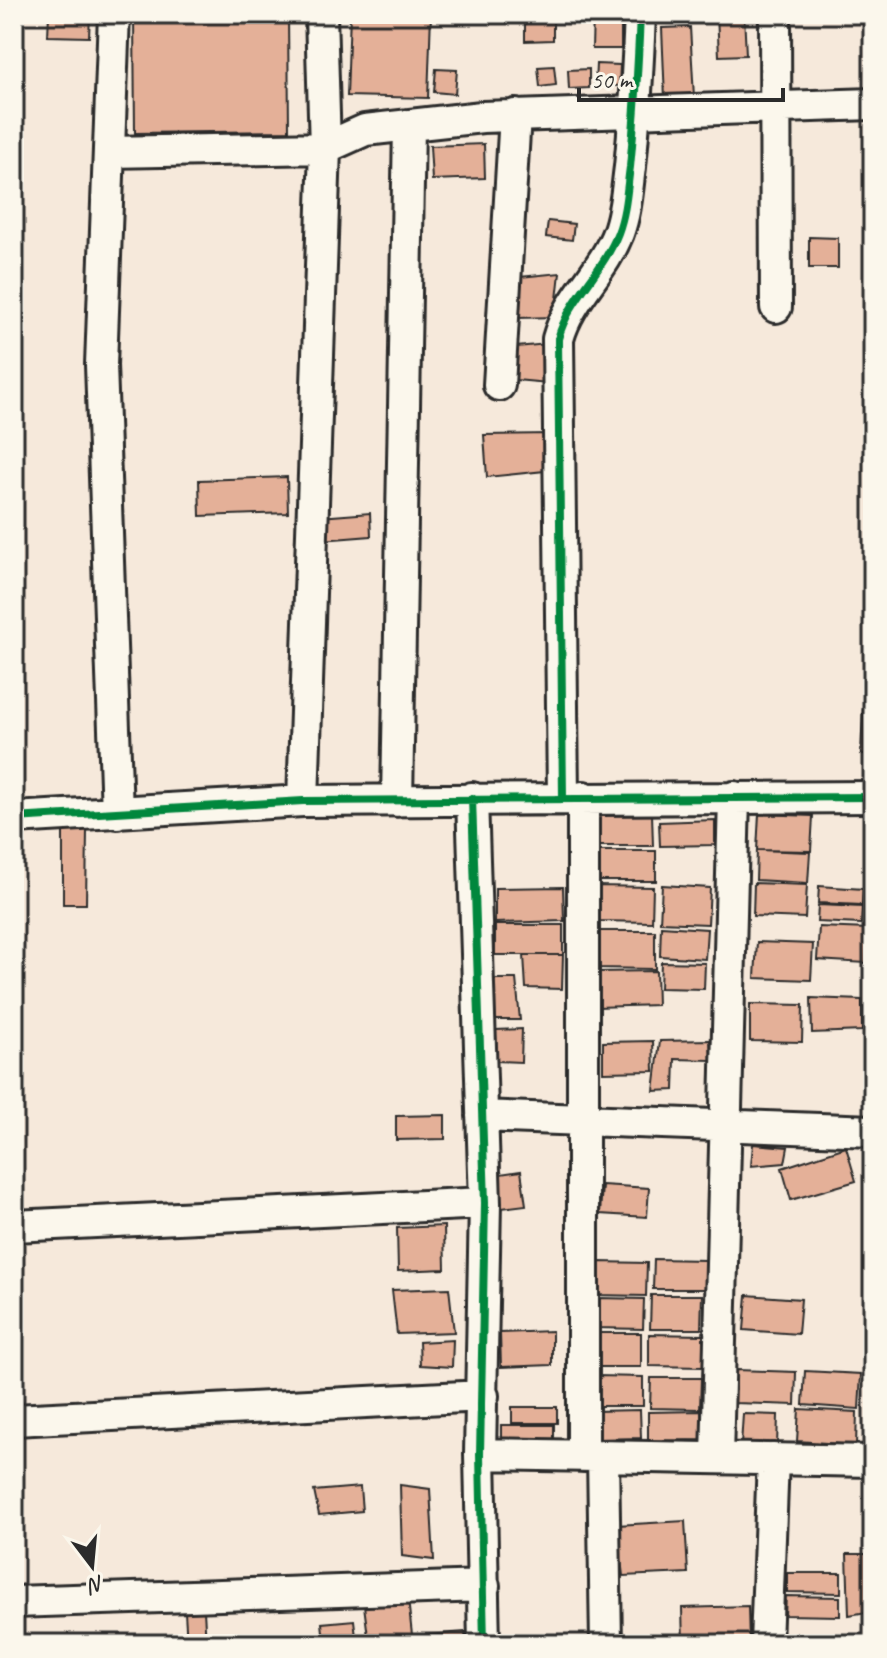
<svg xmlns="http://www.w3.org/2000/svg" width="887" height="1658" font-family="Caveat,sans-serif">
<style>
.building{fill:#e4b098;stroke:#2b2b2b;stroke-width:2}
.lines{fill:none;stroke-linecap:round;stroke-linejoin:round}
.street-casing{stroke:#2b2b2b;stroke-width:36}
.street{stroke:#fbf7ec;stroke-width:30}
.cycleway-casing{stroke:#fbf7ec;stroke-width:13}
.cycleway{stroke:#00873e;stroke-width:8}
</style>
<rect width="100%" height="100%" fill="#f6e9db"/>
<filter id="ink" filterUnits="userSpaceOnUse"><feTurbulence type="fractalNoise" baseFrequency=".0125" numOctaves="2"/><feDisplacementMap in="SourceGraphic" scale="16" xChannelSelector="R" yChannelSelector="G"/><feConvolveMatrix kernelMatrix="1 2 1 2 8 2 1 2 1" color-interpolation-filters="sRGB"/></filter>
<g filter="url(#ink)">
<path class="building" d="M49,14H90L89,37L48,36Z
M134,14H288L289,131L135,133Z
M350,14H431L428,98L347,96Z
M525,14H553V40L525,41Z
M593,14H621V49H592Z
M717,14H744L746,55L719,56Z
M690,27L694,97L665,99L662,28Z
M596,64L620,65L619,86L595,85Z
M554,66L556,85L540,87L538,67Z
M436,69L457,70L455,94L434,92Z
M589,69V88L569,89L568,70Z
M484,144L485,178L432,180L430,146Z
M548,221L574,224L572,240L546,237Z
M809,237L838,238V268H809Z
M560,273L555,317L518,318L520,277Z
M547,344L548,383L516,380L517,347Z
M551,434L554,470L487,477L484,435Z
M287,477L288,513L200,516L199,480Z
M370,513L371,536L322,540L320,517Z
M863,710L873,711V754H861Z
M652,813L653,846H596L595,814Z
M759,814L813,816L811,851L757,850Z
M715,820V845L660,846L659,822Z
M63,829H87L86,904H63Z
M757,850L810,852L808,883L756,880Z
M597,851H656V881H597Z
M754,883L807,885L805,918L753,916Z
M662,885L710,888L708,924L660,922Z
M596,886L653,887L652,922L596,921Z
M819,886L863,889L862,905L818,903Z
M563,887L564,921L495,923V888Z
M818,905L862,907L861,924L817,922Z
M495,925H563V955H495Z
M661,926L707,929L705,959L660,956Z
M819,927L868,929L866,963L817,960Z
M597,931H655V969L597,968Z
M757,942L813,944L811,980L755,978Z
M524,955H563L562,989L526,988Z
M661,962L705,963L704,989L660,988Z
M656,971L657,1005L597,1007L596,972Z
M490,979H516L520,1020H492Z
M811,998L862,1000V1031L812,1033Z
M750,1004L803,1005L802,1042L750,1041Z
M522,1029L521,1062L497,1061L496,1030Z
M710,1040L711,1060L675,1059L674,1090L654,1091L660,1041Z
M653,1041L654,1071L603,1072V1042Z
M445,1115V1139L396,1140V1116Z
M753,1144L788,1147L785,1163L751,1166Z
M846,1147L856,1181L791,1200L782,1168Z
M521,1171L526,1205L502,1208L493,1175Z
M602,1185L649,1188L647,1217L600,1214Z
M444,1226L445,1269L398,1271L397,1228Z
M654,1259L706,1260L705,1289H653Z
M598,1262L647,1263L646,1296L597,1295Z
M449,1288L454,1332L397,1334L392,1290Z
M651,1295H702L701,1329H650Z
M747,1295L801,1299L798,1334L744,1330Z
M598,1298L644,1299L643,1329L597,1328Z
M552,1331V1365L501,1367L500,1333Z
M598,1333H641V1367H597Z
M649,1334L703,1335V1367L649,1366Z
M453,1340L452,1367L420,1365L419,1342Z
M736,1370L796,1372L795,1405L735,1403Z
M805,1371L861,1374L859,1409L803,1405Z
M596,1376L643,1377V1406H596Z
M651,1378H701L700,1409L650,1408Z
M512,1407H557V1423H512Z
M799,1409L857,1412L856,1445L797,1441Z
M640,1410L641,1438L594,1439V1411Z
M701,1411V1440L648,1441V1412Z
M743,1414L778,1415L777,1446L741,1445Z
M501,1425H554V1444L501,1445Z
M400,1485L430,1489L434,1560L402,1556Z
M360,1487L362,1511L319,1515L314,1491Z
M685,1521L688,1573L623,1576L617,1525Z
M847,1554H873V1611L849,1615Z
M787,1573H841V1593L787,1592Z
M786,1596L840,1597V1616L785,1615Z
M363,1598L408,1599L413,1644H369Z
M748,1606L749,1644H683L682,1608Z
M204,1611L206,1644H187L185,1612Z
M354,1620L356,1637L324,1641L322,1623Z
M465,1632L466,1644H428V1635Z"/>
<g class="lines">
<defs>
<path id="street" d="M114,14L101,365L117,813
M775,14L776,307
M109,152L325,148L365,130L482,117L873,104
M499,385L515,115
M583,797V1456
M472,798L485,1203L480,1454L484,1644
M563,798L558,339C569,298 603,272 618,233C626,212 627,189 630,167C635,116 638,65 640,14
M303,801L325,148L321,14
M397,801L409,125
M14,818L303,801L873,797
M482,1116L873,1131
M14,1226L485,1203
M14,1420L483,1396
M480,1454L873,1461
M603,1456L606,1644
M717,1458L734,797
M14,1602L484,1586
M766,1644L773,1459"/>
</defs>
<use href="#street" class="street-casing"/>
<use href="#street" class="street"/>
<defs>
<path id="cycleway" d="M472,798L485,1203L480,1454L484,1644
M563,798L558,339C569,298 603,272 618,233C626,212 627,189 630,167C635,116 638,65 640,14
M14,818L303,801L873,797"/>
</defs>
<use href="#cycleway" class="cycleway-casing"/>
<use href="#cycleway" class="cycleway"/>
</g>
</g>
<rect width="887" height="1658" fill="none" stroke="#fbf7ec" stroke-width="48"/>
<rect x="24" y="24" width="839" height="1610" fill="none" stroke="#2b2b2b" stroke-width="3" filter="url(#ink)"/>
<g transform="translate(92 1566) rotate(164)" stroke="#fbf7ec" stroke-width="6" paint-order="stroke">
<path d="M0-6L14 30L0 20L-14 30Z" fill="#2b2b2b"/>
<text y="-12" font-size="22" font-weight="bold" text-anchor="middle" fill="#2b2b2b">N</text>
</g>
<path d="M579 88v12h204v-12" fill="none" stroke="#2b2b2b" stroke-width="4"/>
<text x="591" y="88" font-size="24" fill="#2b2b2b" stroke="#fbf7ec" stroke-width="6" paint-order="stroke">50 m</text>
</svg>
